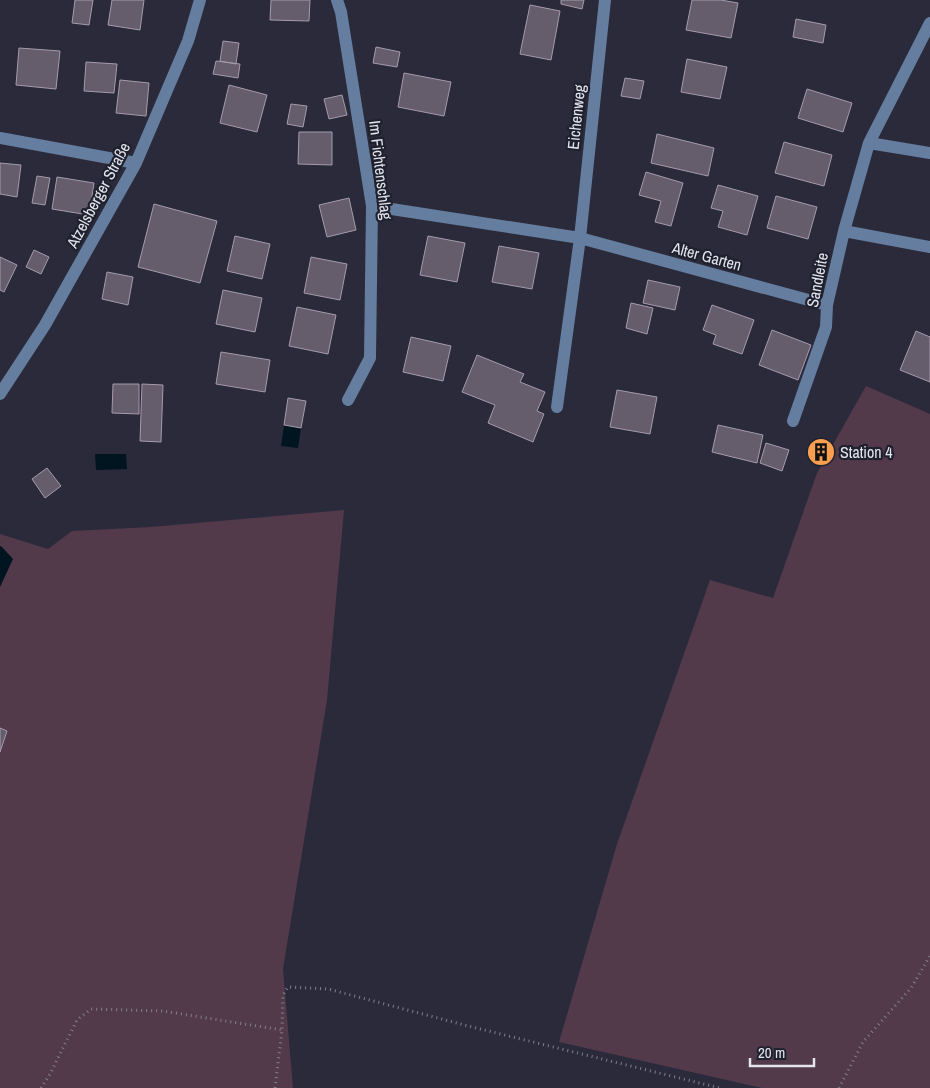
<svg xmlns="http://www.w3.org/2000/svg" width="930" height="1088" font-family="'Archivo Narrow',sans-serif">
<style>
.green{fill:#523a4b}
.water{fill:#001520}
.building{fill:#655c6c;stroke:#a59bad}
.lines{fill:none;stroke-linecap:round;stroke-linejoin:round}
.path{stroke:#80818e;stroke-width:3;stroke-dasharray:1 4;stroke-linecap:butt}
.minor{stroke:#657d9e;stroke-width:12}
.labels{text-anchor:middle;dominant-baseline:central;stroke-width:4.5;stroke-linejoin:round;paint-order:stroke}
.street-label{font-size:16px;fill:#e3e4ee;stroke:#20212f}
.poi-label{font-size:16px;fill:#e3e4ee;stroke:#20212f;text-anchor:start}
</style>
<rect width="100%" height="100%" fill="#2a2a3a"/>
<path class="green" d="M866,386L930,414V1088H762L559,1042L617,844L710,580L773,598L817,473Z
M344,510L327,700L283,969L293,1088H0V534L48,549L72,531L151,527Z"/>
<path class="water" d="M284,425L301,428L298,448L281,446Z
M95,454H126L127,469L96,470Z
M0,546L2,547L13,559L0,587Z"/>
<path class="building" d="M75,0H93L89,25L72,23Z
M112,0H144L140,30L108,25Z
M271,0H310L309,21L270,20Z
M561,0H584L582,9L561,4Z
M692,0H721L738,3L731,38L686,30Z
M530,5L560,11L551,60L520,54Z
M796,19L826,25L823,43L793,37Z
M223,41L239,43L236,64L220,61Z
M376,47L400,52L397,67L373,63Z
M19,48L60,51L56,89L16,85Z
M687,59L727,67L720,99L681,92Z
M216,61L240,64L238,78L213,74Z
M86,62L117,64L114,93L84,91Z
M404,73L451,82L444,116L398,107Z
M625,78L644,81L640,99L621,96Z
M120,80L149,83L146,116L116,113Z
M229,85L267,95L257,132L220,123Z
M807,89L852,103L843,132L798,118Z
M342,95L347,115L329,119L324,99Z
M291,104L307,106L303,127L287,124Z
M299,132H332V165L298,164Z
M657,134L714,148L708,176L651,163Z
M784,142L832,155L824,186L775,173Z
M0,163L21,165L17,197L0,194Z
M646,172L683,183L671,226L655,222L661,201L639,195Z
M37,176L50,178L45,205L32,203Z
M57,177L94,183L89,215L52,209Z
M718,185L758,196L747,235L718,227L723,211L711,208Z
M776,196L817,207L808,239L767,228Z
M349,198L356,230L327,237L319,205Z
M154,204L217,221L200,283L138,267Z
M235,236L270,244L262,279L227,271Z
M428,236L465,243L457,282L420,275Z
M499,246L539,253L532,289L492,282Z
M34,250L49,257L41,274L26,267Z
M0,257L17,265L4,292L0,290Z
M311,257L347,264L340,300L304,293Z
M107,272L133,277L128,305L102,299Z
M648,280L680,287L675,310L643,303Z
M223,290L262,298L255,332L216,324Z
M631,303L653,308L647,334L626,328Z
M712,305L754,320L742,354L713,344L716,335L703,330Z
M297,307L336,315L328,354L289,346Z
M772,330L811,345L798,380L759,365Z
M916,331L930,337V382L900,370Z
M411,337L451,346L443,381L403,372Z
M221,352L270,360L265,392L216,384Z
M477,355L524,374L520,382L545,392L537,411L544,414L533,442L488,423L495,405L462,392Z
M113,384H139V414L112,413Z
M142,384L163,385L161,442L140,441Z
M617,390L657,397L650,434L610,427Z
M288,398L306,401L301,428L284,425Z
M718,425L763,435L757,463L712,452Z
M766,443L789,450L782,471L760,463Z
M825,445L827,456L817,458L815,447Z
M47,468L61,486L45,498L32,479Z
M0,728L7,731L0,752Z"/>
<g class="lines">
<path class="path" d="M41,1088L50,1074L77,1020L91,1009L163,1011L282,1030
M275,1088L282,1030L283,995L288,987L328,989L468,1026L720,1088
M839,1088L863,1042L911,988L930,956"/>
<path class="minor" d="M337,0L341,12L372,206L370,358L348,400
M0,138L136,163
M869,143L930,153
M372,206L580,238L827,305
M844,231L930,247
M0,394L45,325L136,163L188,41L200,0
M557,407L580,238L605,0
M793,421L826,327L827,305L844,231L869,143L930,23"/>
</g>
<defs>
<symbol id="building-disc" viewBox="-11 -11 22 22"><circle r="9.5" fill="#fa9f4f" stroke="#20212f"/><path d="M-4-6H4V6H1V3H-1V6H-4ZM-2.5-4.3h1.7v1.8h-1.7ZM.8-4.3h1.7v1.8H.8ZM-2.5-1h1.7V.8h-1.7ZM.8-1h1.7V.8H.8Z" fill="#111"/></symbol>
</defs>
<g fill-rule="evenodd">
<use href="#building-disc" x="805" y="436" width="32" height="32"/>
</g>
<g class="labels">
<g class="street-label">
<text transform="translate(576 117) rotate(-84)">Eichenweg</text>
<text transform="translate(381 170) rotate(83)">Im Fichtenschlag</text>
<text transform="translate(98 195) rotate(-62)">Atzelsberger Straße</text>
<text transform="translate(707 256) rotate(15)">Alter Garten</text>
<text transform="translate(817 280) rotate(-79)">Sandleite</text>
</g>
<g class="poi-label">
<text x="840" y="452">Station 4</text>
</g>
</g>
<path d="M750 1058v8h64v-8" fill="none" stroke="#e3e4ee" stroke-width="2.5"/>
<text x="758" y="1058" font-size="15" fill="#e3e4ee" stroke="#20212f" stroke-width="4" paint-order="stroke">20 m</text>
</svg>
